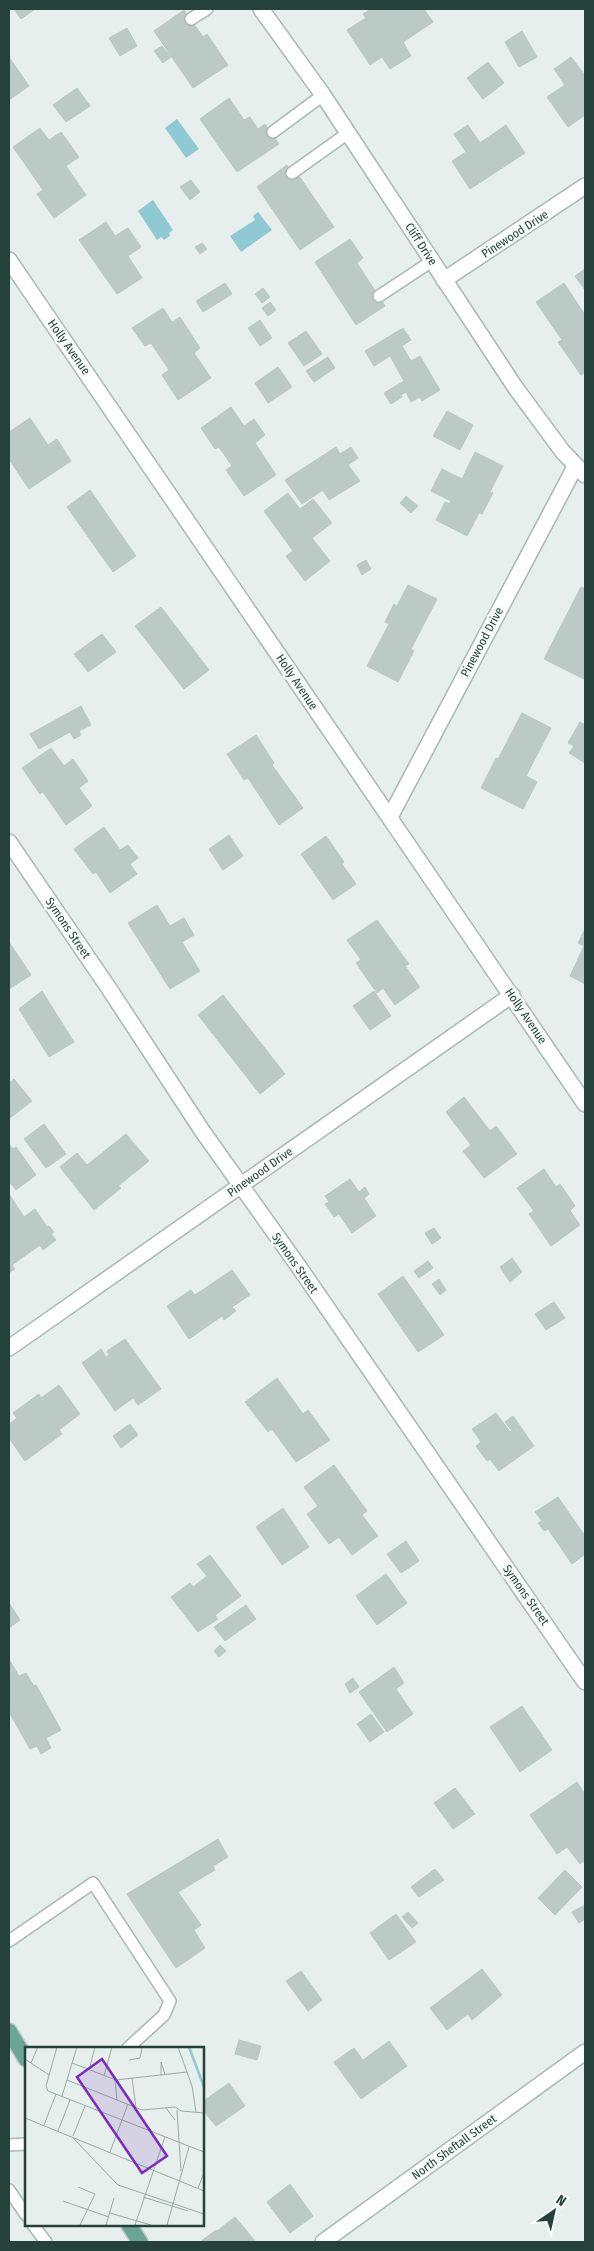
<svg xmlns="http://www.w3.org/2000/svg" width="594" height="2251" font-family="'Fira Sans Condensed',sans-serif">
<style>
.water{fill:#8ec9d4}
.building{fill:#bbcac4;stroke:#b8c9c2}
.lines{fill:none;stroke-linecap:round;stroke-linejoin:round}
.lane-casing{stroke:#a8b8b2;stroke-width:14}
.street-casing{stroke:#a8b8b2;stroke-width:18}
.primary-casing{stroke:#c2cac8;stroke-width:18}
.lane{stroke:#fff;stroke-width:11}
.street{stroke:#fff;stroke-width:15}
.primary{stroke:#6aa596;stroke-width:15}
.labels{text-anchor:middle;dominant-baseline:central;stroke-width:5;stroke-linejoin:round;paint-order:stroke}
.street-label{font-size:12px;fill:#24423a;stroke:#f7fbf9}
.inset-river{fill:none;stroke:#8ec9d4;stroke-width:2.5}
.inset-road{fill:none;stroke:#98aaa4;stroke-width:1}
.view{fill:#7b2cbf;fill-opacity:0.15;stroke:#7b2cbf;stroke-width:2.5}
.inset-edge{fill:none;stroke:#24423a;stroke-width:2.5}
</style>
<rect width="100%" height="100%" fill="#e6efeb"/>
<path class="water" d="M177,119L199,149L186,158L165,128Z
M153,200L173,230L169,233L170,236L164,240L161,237L157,240L138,211Z
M258,212L272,230L241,252L230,236L255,220L253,216Z"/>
<path class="building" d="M14,9H35L21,19Z
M371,9H424L433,22L403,42L411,56L390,69L382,57L370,65L347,30L366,18L363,14Z
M184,10L203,37L207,34L228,65L193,88L154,31Z
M127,28L137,46L120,56L109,38Z
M522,31L537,57L519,67L505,42Z
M162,46L171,57L163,63L154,51Z
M9,57L29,86L9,100Z
M571,57L584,74L585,73V115L568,127L547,97L565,85L554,69Z
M488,62L504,83L483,99L467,78Z
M77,88L90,106L66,122L53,105Z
M229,98L244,120L250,117L258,129L265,124L279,144L237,172L200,119Z
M468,125L480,143L506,125L525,153L470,189L452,161L466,152L454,134Z
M40,128L49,140L61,132L79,157L66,166L86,195L54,218L37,194L43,190L13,147Z
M287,165L296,178L299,176L334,227L300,250L257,187Z
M191,180L200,192L190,200L180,187Z
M106,222L115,236L128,228L141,247L128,256L142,278L117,294L79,240Z
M350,239L363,258L357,263L385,306L356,325L315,262Z
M202,243L207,249L200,254L195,247Z
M585,269V290L575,276Z
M225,283L232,294L203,312L196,301Z
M564,283L585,315V372L581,375L558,342L562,340L536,302Z
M263,288L270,297L262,303L255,294Z
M270,302L276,310L268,316L262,308Z
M163,308L172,322L180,317L200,348L194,353L211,378L178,400L162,375L169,370L151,343L145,346L132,328Z
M260,320L272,338L260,346L248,328Z
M403,328L411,340L402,346L411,361L420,356L440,390L422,401L420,397L411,402L406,392L401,395L402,397L391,404L384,393L404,381L390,356L374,366L365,351Z
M306,331L322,354L304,366L288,343Z
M328,357L335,368L314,382L306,371Z
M278,367L292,387L268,403L255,383Z
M231,407L244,426L254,419L265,435L255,443L276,475L244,496L226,470L232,466L219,447L215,449L201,428Z
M447,411L473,425L460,450L433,436Z
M30,418L48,445L57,439L71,461L29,489L9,459V432Z
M336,447L340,454L351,447L358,458L348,465L360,481L329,500L323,490L302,504L285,480Z
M475,452L503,466L490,492L493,493L482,514L479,513L467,536L436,520L445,502L450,504L451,501L431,491L442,469L462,479Z
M90,490L136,556L113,572L67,507Z
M288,493L300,509L313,499L332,523L312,538L330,561L305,581L286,556L293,551L264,511Z
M406,496L418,506L411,513L400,503Z
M366,560L371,569L362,575L357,565Z
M408,585L437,599L411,649L414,651L398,682L367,666L389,624L385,622L394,604L397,606Z
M581,587L585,589L584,679L544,659Z
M161,607L209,670L184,689L135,626Z
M102,634L116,652L88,672L74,654Z
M81,706L91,725L79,731L81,735L74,739L70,732L39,749L30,734Z
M522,713L551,728L526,776L537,782L523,809L481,788L496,758L498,759Z
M580,722L585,725V763L569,753L574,746L568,743Z
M256,735L274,763L272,765L303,808L279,825L248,778L244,780L227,754Z
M51,748L64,766L73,759L88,781L79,788L92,806L66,825L43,792L40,794L22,768Z
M104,827L120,850L128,845L138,858L130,864L137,874L110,893L96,872L93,874L74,849Z
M229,835L243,856L223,870L209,849Z
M326,836L344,862L342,864L356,884L333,900L301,854Z
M157,905L170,926L184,918L194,935L182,942L200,971L170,989L128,923Z
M377,920L409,964L405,966L420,987L395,1005L383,988L377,993L356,963L361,960L347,940Z
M585,929V984L570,976L584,946L578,943Z
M9,942L31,975L9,989Z
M42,991L74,1042L49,1057L19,1009Z
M374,991L391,1016L370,1030L353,1006Z
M223,995L285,1074L260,1094L198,1015Z
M14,1079L32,1101L10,1118L9,1083Z
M464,1097L490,1131L496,1126L517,1154L484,1178L463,1151L471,1145L446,1112Z
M44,1124L66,1154L46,1168L24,1139Z
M126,1134L149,1161L118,1186L121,1188L94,1210L60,1167L77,1153L87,1165Z
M9,1144L13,1149L16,1147L36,1175L16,1190L9,1181Z
M544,1169L556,1187L560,1184L575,1206L570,1211L580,1225L551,1246L529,1214L534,1211L517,1188Z
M350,1179L359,1192L365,1187L369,1194L364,1198L376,1216L352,1233L339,1214L334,1217L325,1204L329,1202L325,1196Z
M9,1194L24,1217L35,1209L47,1227L49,1226L54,1232L51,1234L56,1240L43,1250L40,1245L12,1265L15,1269L9,1273Z
M434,1228L441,1238L432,1244L425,1233Z
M512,1258L522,1272L510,1282L500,1267Z
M428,1261L433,1268L419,1278L414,1271Z
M232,1270L250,1295L232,1307L236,1311L224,1320L222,1316L189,1339L167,1306L191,1290L195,1295Z
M403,1276L444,1335L418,1352L378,1294Z
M439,1279L446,1290L440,1295L432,1284Z
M554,1302L565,1318L546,1330L535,1314Z
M125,1339L161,1389L138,1405L133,1398L115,1411L82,1363L101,1349L106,1357L109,1355L107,1351Z
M277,1378L303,1414L308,1410L330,1440L296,1462L272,1429L268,1432L245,1402Z
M59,1385L80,1414L59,1430L62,1434L25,1461L9,1438V1424L17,1418L13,1413L39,1394L41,1398Z
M496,1413L510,1432L512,1431L505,1422L513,1416L534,1446L499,1471L490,1459L487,1461L476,1446L481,1442L472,1429Z
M130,1424L138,1435L121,1448L113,1436Z
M334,1465L367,1511L362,1515L378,1536L352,1555L339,1537L329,1544L307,1514L318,1506L304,1487Z
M558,1497L585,1536V1554L572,1564L548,1529L544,1531L538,1523L542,1521L535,1512Z
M283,1508L309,1547L282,1565L256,1527Z
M406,1541L419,1561L401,1573L387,1554Z
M210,1555L241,1596L215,1615L218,1619L198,1632L171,1597L190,1583L193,1587L207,1576L197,1564Z
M386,1574L407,1603L377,1625L356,1596Z
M9,1603L20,1620L9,1628Z
M246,1605L256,1619L225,1641L214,1627Z
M220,1645L226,1651L219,1657L214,1651Z
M10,1661L19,1676L26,1673L34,1686L36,1685L61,1730L46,1738L51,1748L41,1754L37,1746L30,1749L9,1712L10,1701L9,1662Z
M394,1667L404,1683L396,1689L413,1714L387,1732L359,1692Z
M353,1678L359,1687L350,1693L345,1684Z
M522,1706L552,1750L520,1772L490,1727Z
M371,1714L384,1732L370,1742L357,1724Z
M577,1782L585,1794V1860L580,1864L567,1847L557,1854L530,1815Z
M455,1788L475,1814L453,1829L434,1803Z
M218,1839L228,1857L213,1866L215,1870L178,1892L201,1925L194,1930L205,1948L176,1968L127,1894Z
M435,1869L444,1880L419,1897L411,1887Z
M565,1870L582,1887L555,1915L538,1898Z
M585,1905V1919L579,1923L572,1912Z
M408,1912L418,1923L412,1928L402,1917Z
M396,1914L416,1942L389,1960L370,1933Z
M482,1969L502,1995L472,2020L468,2014L447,2030L430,2008Z
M301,1971L322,2000L308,2011L286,1981Z
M239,2040L261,2046L257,2060L235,2054Z
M389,2041L407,2066L361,2099L334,2062L354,2048L363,2060Z
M229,2083L245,2106L216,2126L202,2109V2102Z
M290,2184L313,2216L290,2233L267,2202Z
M235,2217L256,2242H200L216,2230L217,2231Z"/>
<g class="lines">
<defs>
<path id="lane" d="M191,19L207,9
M273,132L323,95
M292,173L348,133
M379,296L432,261
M9,1941L93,1883L170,2001L164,2015L128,2048
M9,2145L26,2144
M9,2190L26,2215
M33,2225L46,2242"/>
<path id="street" d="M261,9L323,95L515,387L563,452L585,475
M9,260L585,1104
M444,280L585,186
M390,817L575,467
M9,842L108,987L203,1132L299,1267L585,1682
M9,1348L512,995
M323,2242L585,2052"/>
<path id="primary" d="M9,2031L26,2059
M129,2225L140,2242"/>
</defs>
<use href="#lane" class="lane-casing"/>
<use href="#street" class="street-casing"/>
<use href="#primary" class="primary-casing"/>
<use href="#lane" class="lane"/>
<use href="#street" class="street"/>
<use href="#primary" class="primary"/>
</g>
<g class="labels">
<g class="street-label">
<text transform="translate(515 234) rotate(-33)">Pinewood Drive</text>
<text transform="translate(421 244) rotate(57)">Cliff Drive</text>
<text transform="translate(69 347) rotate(55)">Holly Avenue</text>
<text transform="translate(482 642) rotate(-62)">Pinewood Drive</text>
<text transform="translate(297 682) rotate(56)">Holly Avenue</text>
<text transform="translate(68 928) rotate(56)">Symons Street</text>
<text transform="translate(526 1016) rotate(56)">Holly Avenue</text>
<text transform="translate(260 1172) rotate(-35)">Pinewood Drive</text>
<text transform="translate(295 1263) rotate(55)">Symons Street</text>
<text transform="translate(526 1595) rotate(55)">Symons Street</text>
<text transform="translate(454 2147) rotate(-36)">North Sheftall Street</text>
</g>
</g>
<g transform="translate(25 2047)">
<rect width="179" height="179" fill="#e6efeb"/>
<path class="inset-river" d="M164,0L179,40"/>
<path class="inset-road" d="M32,0L21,39L23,44L179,105M153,0L167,39L171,65M0,12L24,28M104,13L115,11L117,0M6,16L13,0M47,16L91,33L162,25M64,23L70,0M136,28V15L140,27M79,29L87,0M107,31L111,61M42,33L117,63L150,60L156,64L179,66M90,33L92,53M37,49L52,0M141,61L150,73M152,63L156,124M0,71L179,144M19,78L31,47M33,84L45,53M48,89L60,59M48,91L93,138L179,167M85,105L103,57M53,140L70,147L55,178M173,141L179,126M118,150L163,164M38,154L84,170M85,166L126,178M81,178L89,151M110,178L140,90M142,178L164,100"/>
<path class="view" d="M77,12L142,109L117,126L52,30Z"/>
<rect width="179" height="179" class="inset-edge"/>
</g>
<rect width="594" height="2251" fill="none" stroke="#24423a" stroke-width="20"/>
<g transform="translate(554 2211) rotate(34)" stroke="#f7fbf9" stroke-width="4" paint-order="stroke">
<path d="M0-4L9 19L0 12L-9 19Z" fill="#24423a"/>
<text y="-8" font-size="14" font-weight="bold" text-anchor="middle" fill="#24423a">N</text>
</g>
</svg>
